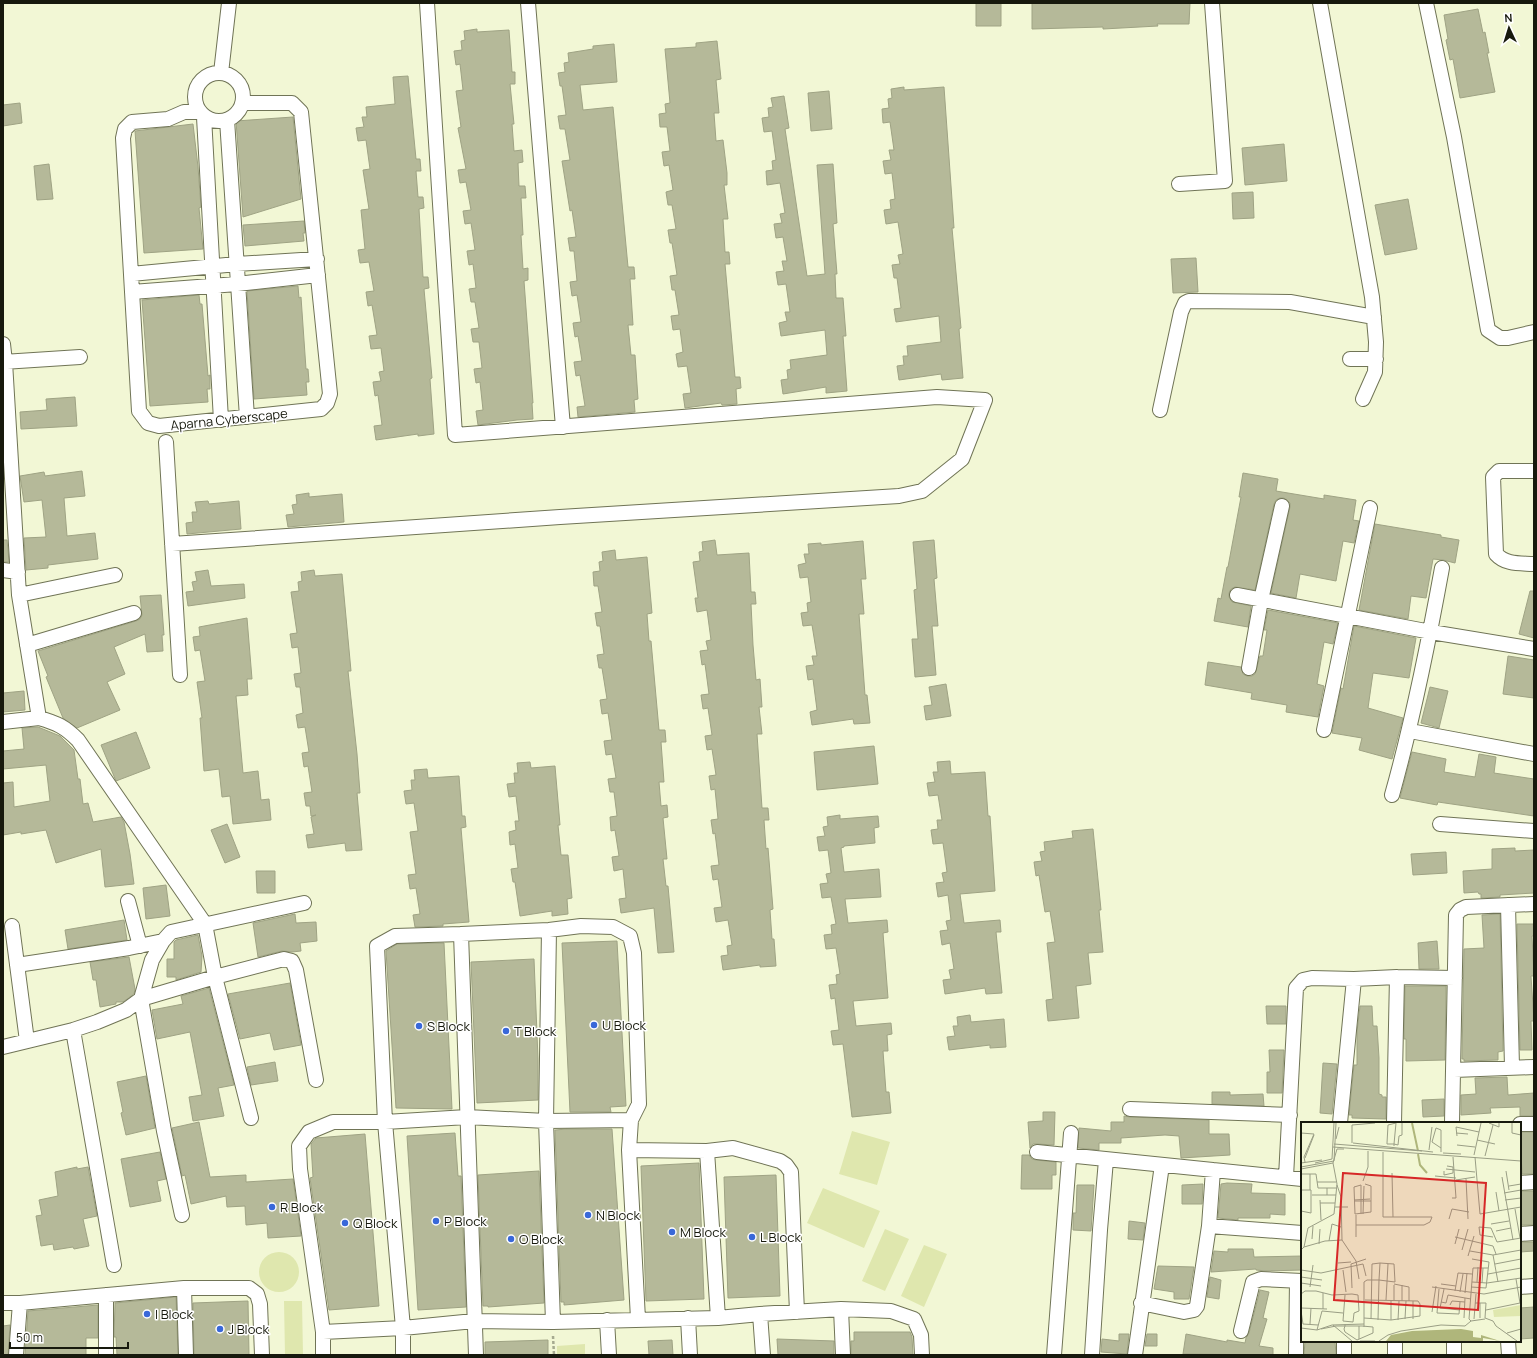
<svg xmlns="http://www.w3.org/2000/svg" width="1537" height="1358" font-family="Manrope,sans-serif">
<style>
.green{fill:#dfe7ae}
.building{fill:#b5b999;stroke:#9fa384}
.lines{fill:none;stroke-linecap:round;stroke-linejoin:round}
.street-casing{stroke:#707456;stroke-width:16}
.path{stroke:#a6aa90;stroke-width:2.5;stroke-dasharray:3 2;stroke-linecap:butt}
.street{stroke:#fff;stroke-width:14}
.poi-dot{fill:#3968d9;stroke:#fff;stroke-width:1.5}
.labels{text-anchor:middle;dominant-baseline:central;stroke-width:3;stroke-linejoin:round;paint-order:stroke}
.street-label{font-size:13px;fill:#17190d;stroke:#fff}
.poi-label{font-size:13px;fill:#17190d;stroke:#fff;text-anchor:start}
.inset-river{fill:none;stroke:#afb67b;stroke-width:2}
.inset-road{fill:none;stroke:#9a9e85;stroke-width:1}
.view{fill:#d62828;fill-opacity:0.15;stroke:#d62828;stroke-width:2}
.inset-edge{fill:none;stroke:#17190d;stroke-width:2}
</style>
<rect width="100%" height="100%" fill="#f2f7d5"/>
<path class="green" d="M852,1131L890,1142L877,1185L839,1174Z
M823,1188L880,1211L864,1248L807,1223Z
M885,1229L909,1239L885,1291L862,1281Z
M924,1245L947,1254L924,1307L901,1296Z
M259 1272a20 20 0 1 1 40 0a20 20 0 1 1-40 0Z
M284,1301H302L303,1355H285Z
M585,1344V1355H557V1346Z"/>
<path class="building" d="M976,3H1001V26H976Z
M1032,3H1190L1189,24H1157L1158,26L1103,29V27L1032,29Z
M1478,9L1483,33L1485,32L1489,53H1487L1495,92L1460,98L1453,59L1450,60L1446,40L1448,39L1444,15Z
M477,29V32L509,30L512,72H515V84H510L514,124H512L514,151L522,150L523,162L518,163L519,186H525L526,198H521L523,235H521L523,269L528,268V280L524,281L533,403H532L533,419L517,420L478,425L476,411L483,410L480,382L476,383L474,369L482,368L479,342H473L471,329L479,328L475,302H471L469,289L476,288L473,264L469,265L467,251L475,250L471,223L465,224L463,211L471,210L466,182L460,183L458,170L466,169L458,128L461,127L456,91L463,90L460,64L456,65L454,51L462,50L461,41L465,40L464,31Z
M717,41L721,79L716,80L719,113H714L716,141L723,140L727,173V185H724L728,219H723L725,252H729L730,264H725L735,377H740L741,388L736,389L737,404L722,405L721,403L685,408L683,394L691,393L687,366L678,367L676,354L683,352L680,329L673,330L671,316L679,315L675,290H672L670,276L677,275L672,243H670L668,230L676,229L672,205H668L666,192L673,190L669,165L664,166L662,152L670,151L667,127H660L659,114L666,113L665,104L670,103L665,49L696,47V43Z
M614,44L617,82L580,85L583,110L613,107L628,267H634L635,279H630L633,325H628L631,355H635L638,399L634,400L635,412L578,417L577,407L585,406L580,375L576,376L574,362L582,361L578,336L575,337L573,323L581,322L577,295L572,296L570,282L577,281L574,251H570L568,238L576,237L572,210L570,211L562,161L570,160L565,129H560L558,116L566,115L562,86H560L558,73L565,72L564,63L569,62L568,53L593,49V46Z
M408,76L416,159H420L421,171H416L418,197H423L424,208L419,209L423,277H428L429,288L424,289L432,378L430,379L434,434L418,436V434L376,440L374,426L382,425L378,395L375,396L373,382L381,381L379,372L384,371L381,348L371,349L369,336L377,335L372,305L368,306L366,292L374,291L369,262L360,263L358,250L365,249L361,210L369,209L363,170L370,169L366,140L358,141L356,128L364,127L362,117H367L366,107L395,104L393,77Z
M904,87V90L944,87L954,228H952L961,328L959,329L963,378L942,380L941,374L899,380L897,366L904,365L903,356H908L907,346L941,342L939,316L896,322L894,309L901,308L897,278H894L892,265L900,264L898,255L903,254L898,222L886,224L884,210L891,209L890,200L895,199L892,173L885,174L883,161L891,160L889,150H894L890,122L883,123L882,109L889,108L888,99L892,98L891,89Z
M829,91L832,129L811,131L808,93Z
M784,96L789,128L785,129L807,276L825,274L817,165L833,164L837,223L833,224L837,274H835L836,298H843L846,336H843L847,391L826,393V387L783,394L781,380L788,379L787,370L791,369L790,360L827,355L825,330L781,336L779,323L787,321L785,312H790L786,284L778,285L776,272L784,271L782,261H787L783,237L776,238L774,224L782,223L780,214L785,213L780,183L767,185L766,171L773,170L772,161L776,160L772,131L764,132L762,118L769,117L768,108L773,107L771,98Z
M20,103L22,123L3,126V105Z
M293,117L301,199L243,217L236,121Z
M193,124L198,167L201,207L199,208L203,249L144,253L135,131Z
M1284,144L1287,181L1245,185L1242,148Z
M49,164L53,199L37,200L34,166Z
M1253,192L1254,218L1233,219L1232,193Z
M1408,199L1417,249L1385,255L1375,205Z
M304,221L305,233H303L304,241L245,246L243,225Z
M1196,258L1198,292L1173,293L1171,259Z
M298,286L299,298L301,297L306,369H308L309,382H306L307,395L254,399L247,291Z
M199,295L200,304H202L208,376L210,375V389H207L208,402L150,406L142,300Z
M75,397L77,426L21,429L20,412L47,410L46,399Z
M82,471L85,496L64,498L67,536L95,533L98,559L48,565V568L26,570L24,538L46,537L42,500L24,502L20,476L44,472L45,476Z
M1243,473L1278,479L1276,491L1324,499V495L1356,500L1353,520L1359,521L1354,543L1343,541L1336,581L1300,574L1296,598L1271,593L1290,507V503L1284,498H1280L1276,500L1274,504L1255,590L1235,587L1231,589L1229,593V597L1232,602L1251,606L1248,627L1214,621L1218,598L1221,599L1227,567H1228L1241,497H1239Z
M309,493V497L342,494L344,522L288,527L286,515L294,514L292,505L297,504L296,495Z
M208,501L209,504L239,501L241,529L187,534L186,523L193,522L192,512H197L195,502Z
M1375,524L1441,535V537L1459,540L1455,563L1443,560L1433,559L1426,598L1411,596L1408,619L1359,610Z
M3,540H7L9,562H3Z
M715,540L717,555L749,553L751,592H755L756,604H751L753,645L756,680L760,679L762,707H759L762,734H757L762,808H768L769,820H764L766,849L768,848L773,909L770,910L772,939H774L776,966L760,967V965L723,970L721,956L728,955L727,946L732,945L728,920L716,922L714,908L722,907L718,879L713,880L711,866L719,865L715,833L713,834L711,820L718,819L715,789L711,790L709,776L716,775L712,749L707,750L705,736L712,735L708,708L703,709L701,695L709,694L705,664L702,665L700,651L708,650L706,641L711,640L707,610L697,612L695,598H698L693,562L700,561L699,552L703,551L702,542Z
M934,540L937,578L934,579L938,626H932L936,675L915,677L912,639H918L914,590L917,589L913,542Z
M863,541L866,579H861L864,614H859L865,695H867L870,723L854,724L853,719L812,725L810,712L817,710L813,679L808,680L806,666L814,665L812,656H817L812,625L803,626L801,613L808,612L807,603L811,602L808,577L800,578L798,565L806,563L804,554H809L808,544L821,543V545Z
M615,550L616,560L647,557L652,613L647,614L649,641H651L659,730H665L666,742H661L664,782H659L661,806L667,805L668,817L663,818L667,859H663L666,886H668L674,952L658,953L654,908L621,913L619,899L626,898L623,869L614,871L612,857L619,856L615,830L611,831L610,817L617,816L614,792H610L608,779L616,778L612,754L606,755L604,741L612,740L608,713L602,714L600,700L607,699L602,668H599L597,655L604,654L600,626H597L595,613L602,612L598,586H594L593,572L600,571L599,562L603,561L602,552Z
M208,570L211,586L244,584L245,598L188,606L186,592L194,591L192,582L197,581L195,572Z
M314,570L315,576L342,574L351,671H348L357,754L360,793H357L362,850L346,851L345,843L308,848L306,835L314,834L311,817L316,815L311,816L310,806H306L304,793L312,792L308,766L304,767L302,753L309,752L305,727L298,728L296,715L303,713L300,687H296L294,674L301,673L298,647L292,648L290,634L297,633L291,592L299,591L298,582L302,581L301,572Z
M1530,591H1534V638L1519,634Z
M161,595L164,635H162L163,651L147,652L145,634L114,647L125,674L107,682L120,710L77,728L63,718L46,677L48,676L38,651L136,621L140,619L142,615L140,596Z
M1268,610L1338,623L1333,644L1324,642L1317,684L1324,686L1318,717L1286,712L1287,705L1251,699L1252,693L1205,685L1208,662L1241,667L1243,674L1247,676H1252L1255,674L1260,656H1263L1267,630H1264Z
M247,618L252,679H247L248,695L236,696L243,773L258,771L261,800L269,799L271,820L233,824L230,796L222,797L219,769L204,771L200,718H202L197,682L205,681L200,650L195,651L193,637L200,636L199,627Z
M1354,626L1416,638L1409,678L1373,673L1368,708L1403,718L1392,759L1359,750L1362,738L1332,733L1341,688L1343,689Z
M1508,656L1534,660V698L1503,694Z
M946,684L951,716L926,720L924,706L932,705L929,687Z
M1430,687L1448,691L1439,728L1421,723Z
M24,691L25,710L3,712V693Z
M38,727L60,736L74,750L78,779H80L83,804L88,803L93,822L121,817L124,822L130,854L134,884L105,887L101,849L56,863L46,830L21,834V832L3,835V783L13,782L14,807L50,801L46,765L3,769V751L24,749L22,728Z
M136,732L150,768L116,781L101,745Z
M874,746L878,784L817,790L814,752Z
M1412,752L1446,759L1444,772L1475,777L1479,754L1496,757L1494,773L1534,779V816L1438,802L1437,805L1400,798Z
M950,761L951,774L985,772L988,816H990L995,891L960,894L964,923L1000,920L1001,932H996L1002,993L986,994L985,988L945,994L943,980L951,979L949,970L954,969L950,943L942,945L940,931L948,930L946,921L951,920L948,895L938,897L936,883L944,882L942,873L947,872L943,843L933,844L931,830L938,829L937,820H942L938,795L929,796L927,783L935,782L933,772H938L937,762Z
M530,762L531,768L555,766L560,825H558L561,855H568L572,898L567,899L568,914L552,916V911L520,916L515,882H513L511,869L518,868L515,844L510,845L509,832L516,830L515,821H519L516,796L509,797L507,784L515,783L514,773H518L517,763Z
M427,769L428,778L459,776L462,816H465L466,827L461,828L469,922L443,924V926L415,927L413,915L420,914L416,888L410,889L408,875L416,874L410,832L418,831L414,803L406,804L404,791L412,790L411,780H415L414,770Z
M840,815V819L878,816L879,827L874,828L875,843L844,846V847L841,848L844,872L879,869L881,897L845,899L848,923L887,920L888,932L883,933L888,998L853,1001L856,1026L891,1023L892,1034L887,1035L888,1051H883L886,1092H889L891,1113L852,1117L843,1044L833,1045L831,1031L839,1030L835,998L831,999L829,985L837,984L836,975L840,974L836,948L826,949L824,935L832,934L831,925L836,924L831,897L822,898L820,884L828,883L826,874L831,873L828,850L819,851L817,837L825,836L823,827L828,826L827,817Z
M227,824L240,857L225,863L211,830Z
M1093,829L1101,910H1099L1103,952L1088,953L1091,984L1076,986L1079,1018L1048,1021L1046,1000L1053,999L1047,943L1055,942L1050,911L1045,912L1039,875L1036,876L1034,862L1042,861L1040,852L1045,851L1044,842L1073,838L1072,831Z
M1515,848V851L1534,850V893L1500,895V897L1481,898V894H1479L1478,892L1464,893L1463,871L1492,869V849Z
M1446,852L1447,873L1413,875L1411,854Z
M256,871H275V893H257Z
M166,885L170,916L146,919L143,888Z
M295,914L296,923L316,922L317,941L300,943L301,951L292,952L282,951L258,957L253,923Z
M1500,914L1503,1051L1498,1052V1060L1464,1061V1059H1462L1464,949L1484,948L1482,915Z
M124,920L127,940L68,949L65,930Z
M1517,924H1534V936H1532L1534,976H1531L1534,1021H1531L1532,1050H1520Z
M198,935L202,956L201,972L176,980V977H167V959H174V942L176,940Z
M617,941L626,1106L610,1107L611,1112H570L562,943Z
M1437,941L1439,969H1419L1418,943Z
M444,943L452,1109L396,1108L386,951L397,944Z
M129,957L135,989L134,994L123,1002H116V1004L100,1007L96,980H93L90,962Z
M534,959L538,1059V1100L477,1103L471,962Z
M290,983L301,1045L274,1050L270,1033L240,1039L228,994Z
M1405,986H1446L1445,1060L1406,1061V1039H1404Z
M209,988L234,1085L218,1088L224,1116L193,1121L189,1097L202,1095L190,1032L157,1039L152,1010L183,1004L181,996Z
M1266,1006H1286V1024H1267Z
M1360,1006H1372L1373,1026H1377L1379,1058V1094L1382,1095V1097H1386V1119L1352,1118V1115H1349L1354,1065H1357V1032Z
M970,1015L971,1022L1004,1019L1006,1047L990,1048V1045L949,1050L947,1037L955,1036L953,1026H958L957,1017Z
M1269,1050H1284L1282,1093H1267V1072H1270Z
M275,1062L278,1081L251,1085L247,1067Z
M1323,1063L1337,1064L1332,1114L1320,1113Z
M146,1076L155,1128L126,1135L121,1113L123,1112L117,1082Z
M1507,1077L1508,1095L1534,1093V1116H1520V1107L1490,1108L1491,1113L1461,1115V1095L1476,1094L1475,1078Z
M1212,1092H1230V1095L1263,1094L1264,1106L1212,1104Z
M1444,1099V1116L1423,1117L1422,1100Z
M1043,1112H1055L1054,1145L1037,1144H1033L1030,1148L1028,1122L1043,1121Z
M1124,1116L1130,1117L1209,1120V1134H1229L1230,1155L1181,1158L1179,1136L1165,1135L1121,1138V1143H1099V1150L1078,1148L1079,1128L1111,1131V1122H1124Z
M199,1122L210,1177L246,1175V1182L293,1179L301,1236L268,1238L267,1223L246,1225L245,1206L227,1207L226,1196L191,1204L185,1175L182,1176L172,1128Z
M567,1129H612L624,1300L564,1305V1302H561L555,1130Z
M1520,1132H1534V1174H1522Z
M455,1133L458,1176H461L466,1307L418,1310L407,1136Z
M365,1134L379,1306L329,1310L310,1178L313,1177L311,1144L316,1138Z
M160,1152L166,1179L157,1181L161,1201L130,1207L121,1159Z
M1022,1155H1029L1032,1159L1036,1160L1056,1162V1175H1052V1189H1021Z
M699,1163L704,1299L646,1301L641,1166Z
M77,1167V1169L88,1167L97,1216L83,1219L89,1246L74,1249L73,1247L54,1250L53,1244L41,1246L36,1216L42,1215L39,1200L58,1196L55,1172Z
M539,1171L544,1303L488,1307V1306H483L478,1175Z
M776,1175L780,1296L728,1298L724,1177Z
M1227,1183L1252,1184L1251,1193L1285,1194V1215L1270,1214V1218H1238V1220L1218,1218L1221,1184Z
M1203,1184L1202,1204H1182V1185Z
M1077,1185H1094L1091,1231L1073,1230V1213H1076Z
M1520,1191H1534V1225H1520Z
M1129,1221L1145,1223L1143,1240L1128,1239Z
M1520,1242H1534V1251L1520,1252Z
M1228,1249H1253L1254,1257L1302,1256V1270L1266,1271L1256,1270V1269L1211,1272L1214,1251L1228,1252Z
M1158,1266L1194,1267L1189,1299H1174V1292L1154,1289Z
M1210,1277L1221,1280L1219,1299L1207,1297Z
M1260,1290L1269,1292L1263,1318L1267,1319L1259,1346L1273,1348V1355L1183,1354L1186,1334L1227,1342V1340L1245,1343L1246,1338L1249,1333Z
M176,1297L178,1355H117L116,1337H114L115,1303Z
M248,1301L249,1355H194L193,1303Z
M98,1305V1338H86V1355H25L28,1311Z
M1534,1307V1338L1520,1339V1308Z
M10,1325L8,1355H3V1326Z
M854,1332H910L912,1337L913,1355H851V1341H854Z
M1119,1334H1129L1127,1354L1101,1352L1102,1339L1119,1341Z
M1147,1334H1157V1346H1145Z
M777,1339L834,1341V1355H778Z
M548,1340V1355H485V1342Z
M672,1340L673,1355H649L648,1341Z
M1305,1341H1335L1336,1355H1304Z"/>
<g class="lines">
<defs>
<path id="street" d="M528,3L563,427
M1320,3L1372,297L1376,342L1375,372L1363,399
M1426,3L1454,137L1488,330L1500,338H1508L1534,332
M195 97a24 24 0 1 1 48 0a24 24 0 1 1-48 0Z
M221,73L229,3
M199,112H184L168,119L132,122L125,129L123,138L139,411L148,423L159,426L321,409L327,403L330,394L301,112L292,103H243
M204,117L221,420
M227,120L247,417
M1179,184L1225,181L1212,3
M131,274L237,264L317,259
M132,292L237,284L318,275
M3,344L5,362L19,595L39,718C57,723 65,727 78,740L205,924L215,977L251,1118
M1350,359H1376
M3,362L80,357
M1160,410L1181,312L1185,303L1189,301L1290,302L1374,317
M166,442L180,675
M1534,471H1499L1493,477L1496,554C1506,565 1520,563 1534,564
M172,544L560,517L899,496L922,491L962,459L985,400L937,397L455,435L427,3
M3,570L18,572
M19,595L115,575
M1237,595L1431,632L1534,649
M27,645L134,613
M1249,668L1261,600L1282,506
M3,722L39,718
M1324,730L1370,508
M1410,731L1534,754
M1392,795C1413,720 1428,645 1442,568
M1440,824L1534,831
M128,901L140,946
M1508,905L1512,1067
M12,926L27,1041
M549,930L546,1121L553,1322
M17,965L129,948L163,941
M73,1030L114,1265
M3,1047L73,1030L97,1022L126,1010L141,999L215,977L284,959L292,961L296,970L316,1080
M1454,1070L1534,1067
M1130,1109L1290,1115
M631,1120L629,1150L638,1319
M1340,1123L1354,979
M1394,1123L1397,977
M1452,1123L1456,915L1460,910L1466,907L1534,904
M1520,1124H1534
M629,1150L707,1151L733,1148L780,1161L786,1165L791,1172L797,1312
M707,1151L718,1318
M1037,1152L1302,1179
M1286,1177L1296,988L1303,980L1312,978L1354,979L1397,977L1455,978
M1520,1183L1534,1182
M182,1215L164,1131L141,999L152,960L163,941L171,932L304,903
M1209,1226L1213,1170
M1520,1234L1534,1233
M1520,1287L1534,1286
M184,1288L186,1355
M3,1303H20L184,1288H249L257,1294L260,1304L262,1355
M1141,1303L1184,1312L1194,1310L1197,1306L1209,1226L1302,1233
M841,1309L843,1355
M760,1314L763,1355
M688,1318L690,1355
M607,1320L609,1355
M1241,1331L1253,1282L1261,1279L1302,1281
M323,1332L403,1328L474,1321L553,1322L718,1318L760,1314L841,1309L891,1311L914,1319L921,1335L922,1355
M1344,1341V1355
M1395,1341V1355
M1454,1341V1355
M1508,1341L1509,1355
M16,1355L20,1303
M106,1355V1295
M323,1355V1332L300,1169L299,1146L309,1132L333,1122H385L467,1117L546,1121L631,1120L639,1104L634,953L630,936L613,927L581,926L549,930L461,934L476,1355
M403,1355V1328L385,1122L377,946L395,936L461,934
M1054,1355L1071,1133
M1092,1355L1100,1230L1106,1160
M1135,1355L1162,1165
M1296,1355L1297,1281"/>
</defs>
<use href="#street" class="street-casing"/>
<path class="path" d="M553,1336L554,1355"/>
<use href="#street" class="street"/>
</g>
<g class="poi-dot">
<circle cx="594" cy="1025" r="4"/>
<circle cx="419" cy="1026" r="4"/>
<circle cx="506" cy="1031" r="4"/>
<circle cx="272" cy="1207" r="4"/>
<circle cx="588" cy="1215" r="4"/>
<circle cx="436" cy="1221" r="4"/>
<circle cx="345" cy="1223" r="4"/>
<circle cx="672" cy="1232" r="4"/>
<circle cx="752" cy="1237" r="4"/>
<circle cx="511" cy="1239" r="4"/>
<circle cx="147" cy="1314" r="4"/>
<circle cx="220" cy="1329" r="4"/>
</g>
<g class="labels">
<g class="street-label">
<text transform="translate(229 419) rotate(-6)">Aparna Cyberscape</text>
</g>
<g class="poi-label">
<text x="602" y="1025">U Block</text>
<text x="427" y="1026">S Block</text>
<text x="514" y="1031">T Block</text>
<text x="280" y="1207">R Block</text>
<text x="596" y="1215">N Block</text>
<text x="444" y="1221">P Block</text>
<text x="353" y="1223">Q Block</text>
<text x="680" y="1232">M Block</text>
<text x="760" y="1237">L Block</text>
<text x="519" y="1239">O Block</text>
<text x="155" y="1314">I Block</text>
<text x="228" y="1329">J Block</text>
</g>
</g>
<g transform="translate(1301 1122)">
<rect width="220" height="220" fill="#f2f7d5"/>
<path d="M220,183V194L193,195L192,188Z" fill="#dfe7ae"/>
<path d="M160,207L172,209V215L180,216V213L199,219L182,216V219H85L90,213L111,209Z" fill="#afb67b"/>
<path class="inset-river" d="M111,1L117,29M117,32L119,43L126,51"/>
<path class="inset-road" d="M188,1L198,5V1M211,1V11L220,13M0,11L13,12M155,11L167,12M156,14L155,5L178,10M35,17L38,5M176,18L194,22M51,21V3L74,1M52,21L132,30M33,22L121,29M156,23L174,25M93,24V22L95,1L87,3L86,21V22H93L97,23L98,14L101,13V1M32,25L220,39M128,28L131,5M140,30V8L135,6L131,20L140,26M142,31L160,32M173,33L180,1M184,34L192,3M174,35L179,92L220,85M4,36L13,13M4,40L3,35L13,12M0,41L21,38M14,41L31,37L33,1M0,45L33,39L35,1M0,47L32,41L36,27H43M145,47L174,50M143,49V53L152,51V45L146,44M205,49L208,68M91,51L92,95M9,52V68M134,54L155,56M201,55L212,118M165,57L167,97M155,58L174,55M62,59L67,45V29M16,60H35M36,63L40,75L41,118L55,139L58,157M60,63L53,65L54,92L70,90V64L64,62M208,64L220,62M26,66V73H35M195,70L198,89M203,71L220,68M11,73H26M151,76H155L152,35M0,78V52H15L17,66H35M19,78L20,98M53,78L69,77M204,78L220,76M53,79H70M19,81H34M34,85H47M214,87L219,116M0,89L10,91V68H1M60,92V63M62,92L63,64M148,97L151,87L168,90M190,102L208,99M55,103H123L129,100L131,95H82V30M195,109L210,106M55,115V93M154,115L192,124L195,132M192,115L179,113L178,105L190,106L196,120L220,116M11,117L12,104M28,119L31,102L40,105M18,122L19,107M154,122L158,107M3,125L24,119L41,118M0,128L3,125L7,106L33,92L36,62L32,41M161,128L167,107M169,129L192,133L220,128M192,133L197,160M167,134L173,114M37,141L50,140M194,142L220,137M0,148L20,151L62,142L65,154M42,148L45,170M187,152L220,146M0,155L21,158M171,160L186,161L220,156M176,160L177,145M0,161L20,164M181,161L182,146M93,162L108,165V179M140,162L155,164M9,165L12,143M131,165L183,172L220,165M170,165L185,166L188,140L171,137M51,166L50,142L65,137M138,167L136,191L158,192L159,180M143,167L139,186L159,188M154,169L157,151L171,152M159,170L162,152M164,171L166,151M0,172L4,169H15L31,173L51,172L57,173L58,189L53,191L52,200L42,199L44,173M85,178L87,142M93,178V163M101,179V163M140,180L145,181L147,173L170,177M174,181H185L184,196L192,199L195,204L216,219M149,183L151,179L164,180M0,186L26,187M22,187V171M185,188L219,181L215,157M0,189L2,202L17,203M131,190L135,164M63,196L90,198L119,194V182L117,179L64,178M163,196L164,176M179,196V181M70,197L71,142L79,141M104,197L105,179M112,197V179M173,197L175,172M184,197L170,199L168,197L172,146H187M90,198V178M97,198L98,179M9,202L10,186M32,203L51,219M58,204V217M63,205V160L66,158H78L94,160L93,142L79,141L78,158L77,198M0,206L16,208L31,203L63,202M20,207L35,204H61L72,205V211L56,218L44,210L43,207L44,204V202M16,208L21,189L42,191M206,211L220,207M59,219H74M78,219L87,213L100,209L140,203L164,204L170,199"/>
<path class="view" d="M42,51L185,61L177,188L33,178Z"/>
<rect width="220" height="220" class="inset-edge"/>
</g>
<rect width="1537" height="1358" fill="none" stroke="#17190d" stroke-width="8"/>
<g transform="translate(1509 28) rotate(356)" stroke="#ffffff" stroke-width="3" paint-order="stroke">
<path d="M0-3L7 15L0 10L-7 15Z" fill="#17190d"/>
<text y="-6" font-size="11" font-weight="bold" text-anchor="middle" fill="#17190d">N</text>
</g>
<path d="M10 1342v6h118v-6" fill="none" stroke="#17190d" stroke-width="2"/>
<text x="16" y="1342" font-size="12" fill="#17190d" stroke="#ffffff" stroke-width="3" paint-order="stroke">50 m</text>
</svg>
